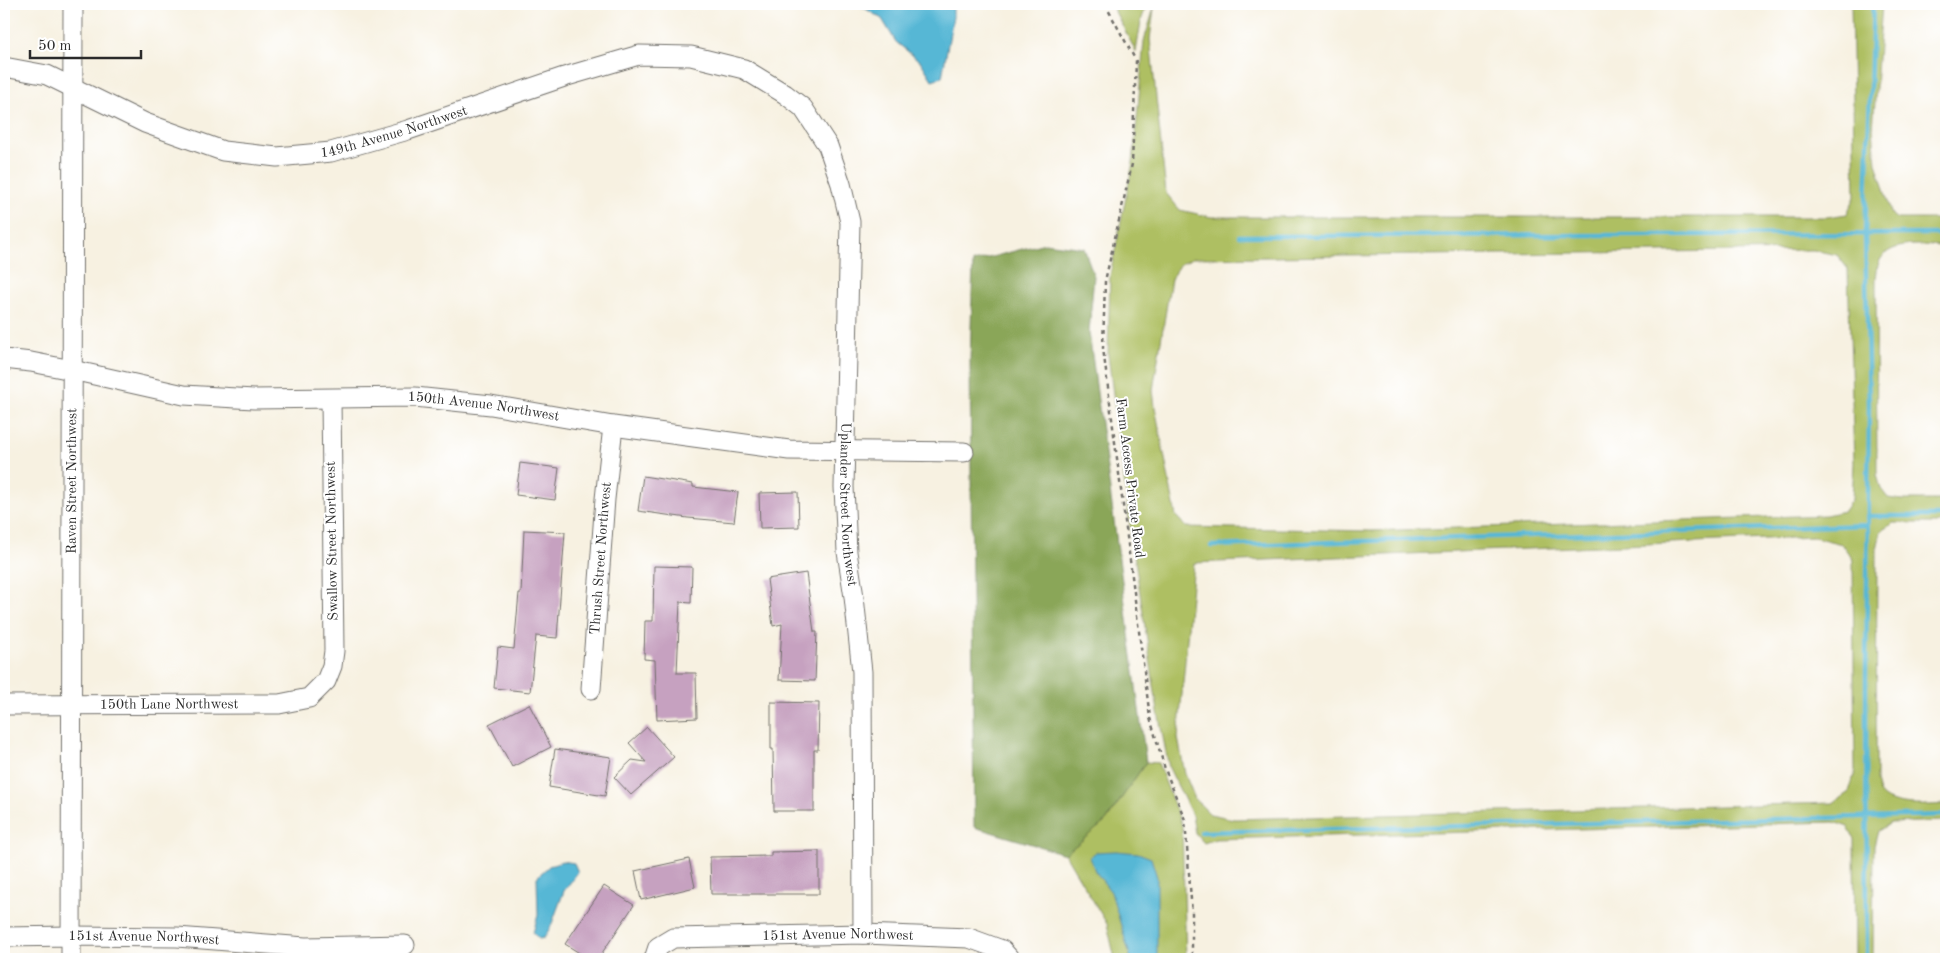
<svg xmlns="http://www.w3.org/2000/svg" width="1950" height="963" font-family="'Old Standard TT',serif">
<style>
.green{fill:#aebf62;stroke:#6c7546;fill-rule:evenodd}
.forest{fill:#8aa658;stroke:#5a6842}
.water{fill:#57b7d5;stroke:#417180}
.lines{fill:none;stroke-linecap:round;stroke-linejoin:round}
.stream{stroke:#57b7d5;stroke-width:4.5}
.building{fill:#c6a1c0}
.minor-casing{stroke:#72706b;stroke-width:21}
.path{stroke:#72706b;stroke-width:2.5;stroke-dasharray:4 4;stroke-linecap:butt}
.minor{stroke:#fff;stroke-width:19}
.labels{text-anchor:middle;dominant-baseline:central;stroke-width:4;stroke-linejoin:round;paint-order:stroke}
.street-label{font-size:14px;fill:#2b2b2b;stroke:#fff}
</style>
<rect width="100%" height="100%" fill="#fff"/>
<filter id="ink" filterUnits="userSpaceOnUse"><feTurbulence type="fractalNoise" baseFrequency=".02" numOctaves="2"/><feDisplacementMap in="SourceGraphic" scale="10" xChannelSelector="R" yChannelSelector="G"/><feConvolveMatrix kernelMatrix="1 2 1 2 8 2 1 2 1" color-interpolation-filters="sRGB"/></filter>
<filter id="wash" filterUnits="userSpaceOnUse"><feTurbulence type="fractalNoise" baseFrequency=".0096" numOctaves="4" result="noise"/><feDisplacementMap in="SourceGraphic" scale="20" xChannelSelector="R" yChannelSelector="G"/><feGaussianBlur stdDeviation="1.12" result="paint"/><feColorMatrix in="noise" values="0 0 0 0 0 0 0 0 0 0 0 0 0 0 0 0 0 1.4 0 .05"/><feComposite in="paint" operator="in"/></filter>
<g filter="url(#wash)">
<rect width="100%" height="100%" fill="#f7f1e1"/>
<path class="green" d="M1111,4H1147L1141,21L1136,52Z
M1851,4H1882L1873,129L1876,163L1892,215L1897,219H1946V246C1926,246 1890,239 1879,262C1877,267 1877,273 1876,278L1877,475L1881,489L1888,498L1902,500H1946V523H1893L1881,531L1877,549L1876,781C1877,785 1878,789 1879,792C1889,809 1930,805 1946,804V821L1891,823L1878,831L1874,846L1873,959H1855L1854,839L1848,827L1834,822L1216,839L1204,843L1195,833L1192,815L1169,768L1158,712L1132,541L1108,355L1110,275L1133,162L1144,41L1154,8L1150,39L1166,193L1180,210L1211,217H1827L1847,214L1855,197ZM1813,250L1837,255L1848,269L1854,463L1852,499L1844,511L1826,515L1370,531L1186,527L1176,516L1155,407L1153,390L1171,279L1179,265L1192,258ZM1814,537L1842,544L1853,560L1855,772L1849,792L1833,803L1234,819L1210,814L1195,799L1185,774L1178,738L1194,563Z
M1146,762L1158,763L1182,825L1186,959H1115L1107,924L1065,854L1106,821Z"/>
<path class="forest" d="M1045,243L1084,248L1094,276L1089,332L1146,762L1106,821L1065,854L974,827L970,360L973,262Z"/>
<path class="water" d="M858,4H953V17L942,77L932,80L921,62L896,42L882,19Z
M1116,851L1138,853L1151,858L1157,877V959H1131L1111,892L1095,871L1090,857L1096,852Z
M562,861L574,863L578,872L564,891L551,926L544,938L539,939L533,933L538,915L537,877L549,866Z"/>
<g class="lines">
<path class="stream" d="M1239,236L1946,234
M1867,516H1946
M1211,546L1867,525
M1201,832L1946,815
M1867,959L1866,676L1869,405L1865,234L1873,4"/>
</g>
<g id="blocks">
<path class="building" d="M520,463L559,468L555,500L516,495Z
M643,476L693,484V487L738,492L734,522L688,518L638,511Z
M798,492L799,527L760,528L759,493Z
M524,530L565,532L557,638L536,636L530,692L494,688L498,647L514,649L519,593H521Z
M654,566L692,567L691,603L680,602L677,673H696L697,718L657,720L655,660L644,659L645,621H653Z
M806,573L814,632H817L815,681L779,680L782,624L773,626L767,579Z
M771,702L819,703L818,750H814V811H774L773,749H771Z
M529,704L551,747L512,767L489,724Z
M647,727L674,757L631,795L614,777L632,760L646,762L629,743Z
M555,749L611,757L605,796L549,787Z
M819,851V894H711L710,857L771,856V852Z
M689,859L695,887L641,900L635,871Z
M604,886L634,905L598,959H589L565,944Z"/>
</g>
</g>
<g filter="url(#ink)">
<use href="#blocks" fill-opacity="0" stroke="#72706b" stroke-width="1"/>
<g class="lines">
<defs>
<g id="minor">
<path id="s1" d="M4,67L47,75L145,123L223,151L277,157L331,152L408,130L564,77L639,55L691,56L744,69L785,94L803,108L828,146L841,184L850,222L844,487L847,552L854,597L862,672L863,934"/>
<path id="s2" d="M4,359L31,362L72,370L184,395L254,399L415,397L491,405L613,426L789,450L964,452"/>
<path id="s3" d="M591,689L605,499L613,426"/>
<path id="s4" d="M4,705L279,704L309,698L326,681L332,666L334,651L331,399"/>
<path id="s5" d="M4,937L71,936L177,937L305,947L405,945"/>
<path id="s6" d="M71,959L73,4"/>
<path id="s7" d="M654,959L658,947L673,938L863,934L969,938L1002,950L1010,959"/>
</g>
</defs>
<use href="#minor" class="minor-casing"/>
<path class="path" d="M1105,4L1136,61L1132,164L1105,281L1103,348L1150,718L1165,769L1185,820L1192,913V959"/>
<use href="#minor" class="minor"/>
</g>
</g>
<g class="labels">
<g class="street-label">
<text stroke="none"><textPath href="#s1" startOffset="410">149th Avenue Northwest</textPath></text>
<text stroke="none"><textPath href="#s2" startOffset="484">150th Avenue Northwest</textPath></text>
<text transform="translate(1130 478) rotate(83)">Farm Access Private Road</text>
<text stroke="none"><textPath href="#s6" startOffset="478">Raven Street Northwest</textPath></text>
<text stroke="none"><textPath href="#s1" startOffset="1252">Uplander Street Northwest</textPath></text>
<text transform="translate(332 541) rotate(-91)">Swallow Street Northwest</text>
<text stroke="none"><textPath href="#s3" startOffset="131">Thrush Street Northwest</textPath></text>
<text stroke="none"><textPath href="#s4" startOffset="165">150th Lane Northwest</textPath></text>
<text stroke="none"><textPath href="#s7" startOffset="195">151st Avenue Northwest</textPath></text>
<text stroke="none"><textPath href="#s5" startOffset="140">151st Avenue Northwest</textPath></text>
</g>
</g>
<rect width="1950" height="963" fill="none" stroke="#fff" stroke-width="20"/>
<path d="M30 50v8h111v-8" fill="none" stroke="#2b2b2b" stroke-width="2.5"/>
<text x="38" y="50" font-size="15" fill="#2b2b2b" stroke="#ffffff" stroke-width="4" paint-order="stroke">50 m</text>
</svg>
